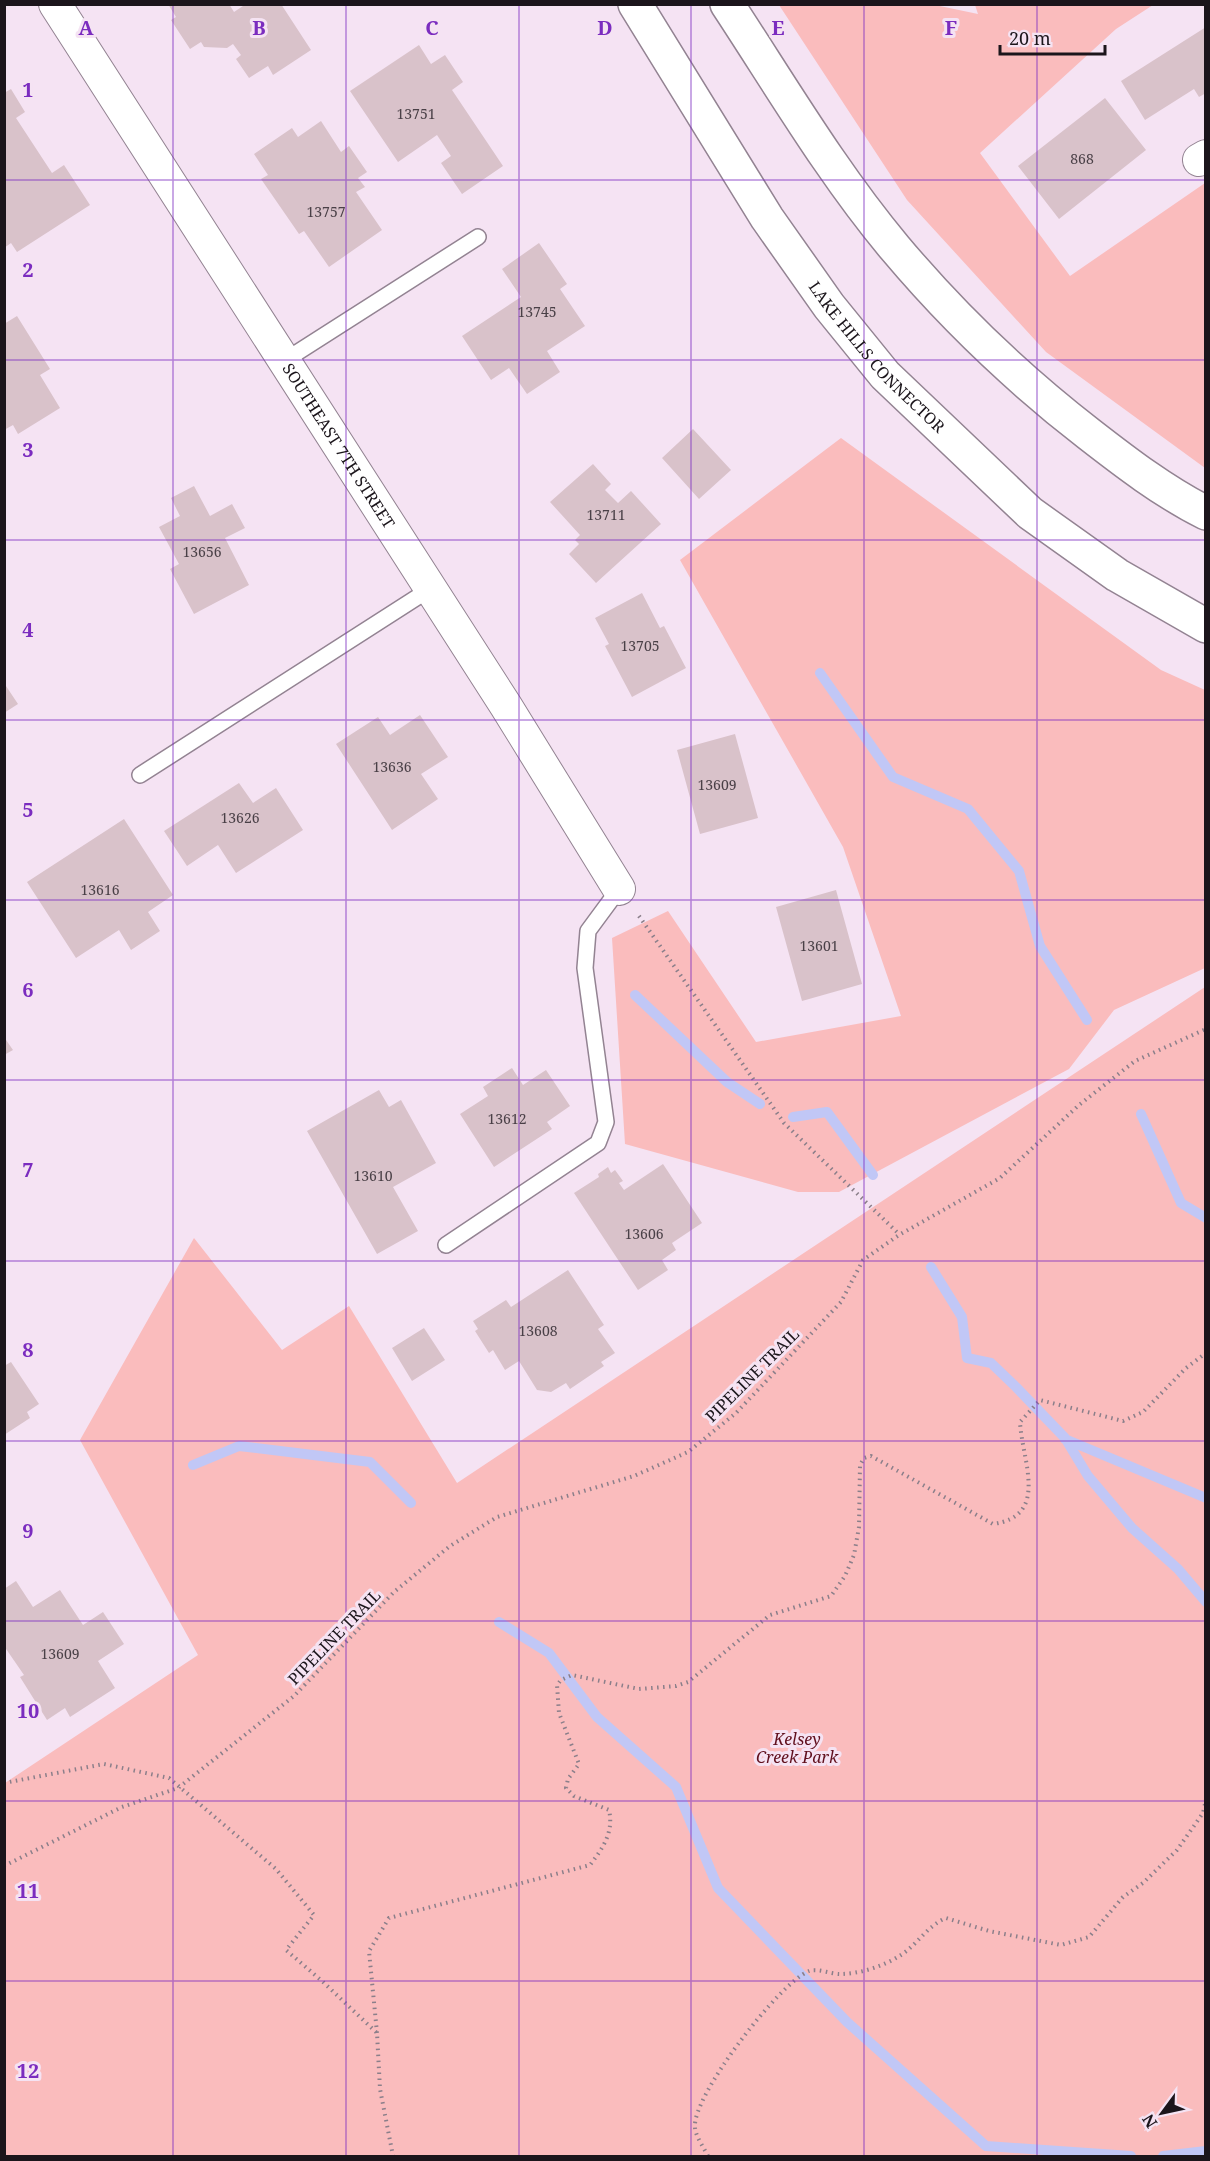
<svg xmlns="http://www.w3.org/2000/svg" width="1210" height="2161" font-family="'Noto Serif',serif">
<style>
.green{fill:#fabcbd}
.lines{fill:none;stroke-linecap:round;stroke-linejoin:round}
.stream{stroke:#c1c7f6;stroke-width:10}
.building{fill:#d9c2ca}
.service-casing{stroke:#938392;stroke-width:18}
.minor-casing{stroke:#938392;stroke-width:34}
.secondary-casing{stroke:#938392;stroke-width:36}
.path{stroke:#8b7f8a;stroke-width:4;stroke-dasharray:1.5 4.5;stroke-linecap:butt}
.service{stroke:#fff;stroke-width:15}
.minor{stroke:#fff;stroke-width:32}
.secondary{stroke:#fff;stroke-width:33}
.grid{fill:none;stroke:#7b2cbf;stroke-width:1.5;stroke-opacity:0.55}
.labels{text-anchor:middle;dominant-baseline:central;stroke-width:6;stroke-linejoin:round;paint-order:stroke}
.number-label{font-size:14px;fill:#4a4047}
.street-label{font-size:16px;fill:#1b151b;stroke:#f5e3f3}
.park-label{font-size:16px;font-style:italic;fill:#600f1d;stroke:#f5e3f3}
.grid-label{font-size:20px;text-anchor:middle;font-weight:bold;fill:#7b2cbf;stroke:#f5e3f3;stroke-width:6;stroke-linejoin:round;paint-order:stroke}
</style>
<rect width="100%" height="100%" fill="#f5e3f3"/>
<path class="green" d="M935,5L978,14L975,5H1153L1116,29L980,153L1070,276L1205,183V468L1046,352L907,200L779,5Z
M841,438L1161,670L1205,690V968L1114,1010L1069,1069L839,1192H798L625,1144L612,938L668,911L756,1042L901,1016L843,847L680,560Z
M1205,987V2156H5V1783L198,1655L80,1440L194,1238L282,1350L349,1306L457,1483Z"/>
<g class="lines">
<path class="stream" d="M820,673L893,777L968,809L1019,871L1040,946L1087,1020
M635,995L727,1082L760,1104
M1141,1114L1181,1203L1206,1218
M793,1117L827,1112L873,1175
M931,1267L962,1317L967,1358L991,1363L1016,1387L1065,1438L1088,1476L1132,1528L1178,1569L1206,1602
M1065,1439L1206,1498
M193,1465L239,1446L370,1462L411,1503
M499,1622L549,1653L597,1717L676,1787L718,1888L847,2022L986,2146L1131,2156
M1163,2156L1206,2151"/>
</g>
<path class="building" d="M168,4H229L234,12L246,4H281L311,50L273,75L268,66L249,78L236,59L241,55L233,44L227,48L204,47L201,42L190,49L171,20L176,17Z
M1206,27V93L1199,97L1194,89L1145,120L1121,81Z
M419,45L431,64L445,55L463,82L452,90L503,166L462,194L441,163L451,156L437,135L398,162L350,91Z
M11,89L25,112L16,118L52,173L64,165L90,205L17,252L11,243L4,248V93Z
M1105,98L1146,150L1059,219L1018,166Z
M321,121L341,152L349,146L367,172L358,178L365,187L356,192L382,230L329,267L304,231L299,234L261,179L268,175L254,154L292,128L298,137Z
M539,243L567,284L560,289L585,326L547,351L560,372L527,394L509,368L491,380L462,336L521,297L502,269Z
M17,316L50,369L40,375L60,408L18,434L13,425L4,430V324Z
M693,429L731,470L699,499L662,458Z
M593,464L611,484L605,490L618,503L631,491L661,524L596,583L569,554L579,544L575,540L580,535L550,502Z
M194,486L210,516L232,504L245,528L225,538L249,585L194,614L170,569L179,564L159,527L180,516L171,498Z
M642,593L660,628L664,626L686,668L632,697L605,646L609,644L595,618Z
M4,683L18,704L4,713Z
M420,715L448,757L421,774L438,799L392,830L336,744L378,717L390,735Z
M735,734L758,818L700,834L677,750Z
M239,783L253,803L276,788L303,830L236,873L218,845L187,866L164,831Z
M124,819L173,895L148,912L160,931L131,950L119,930L76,958L27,882Z
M836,890L862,984L802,1001L776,907Z
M4,1037L13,1050L4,1055Z
M512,1068L523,1085L546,1070L570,1106L547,1122L552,1129L494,1167L460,1114L488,1096L483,1087Z
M379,1090L389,1107L401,1100L436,1163L393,1187L418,1231L377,1254L307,1131Z
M663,1164L702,1223L672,1243L676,1250L662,1260L668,1270L638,1290L574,1193L599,1177L598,1174L608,1167L611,1173L615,1170L623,1181L619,1183L624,1190Z
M568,1270L604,1325L598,1329L615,1353L601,1362L604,1366L570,1389L566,1383L551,1392L537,1390L519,1361L505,1370L493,1350L489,1353L475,1331L478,1329L473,1321L506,1300L511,1307Z
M424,1328L445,1360L412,1381L392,1348Z
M11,1362L39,1404L27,1412L30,1418L4,1435V1366Z
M16,1581L33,1607L60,1590L83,1625L103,1612L124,1644L98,1661L115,1688L70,1717L65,1708L47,1720L20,1677L24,1675L4,1646V1589Z"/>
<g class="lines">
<defs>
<path id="service" d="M284,361L478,237
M140,775L430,589
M446,1245L598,1143L606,1122L585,968L588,931L619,889"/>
<g id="minor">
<path id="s1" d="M55,4L506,706L619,889"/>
<path d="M1199,160L1206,156"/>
</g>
<g id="secondary">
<path id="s2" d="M635,4L767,218L829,306L885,375L1030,513L1117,575L1206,626"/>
<path d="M727,4C781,86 832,173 895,248C953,317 1018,379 1089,434C1125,462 1164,492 1206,513"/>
</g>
</defs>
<use href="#service" class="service-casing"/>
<use href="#minor" class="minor-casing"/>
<use href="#secondary" class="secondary-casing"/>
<path class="path" d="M639,916L784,1123L899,1234
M4,1783L104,1764L169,1778L276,1869L314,1915L286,1950L322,1981L377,2033L380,2089L393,2156
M4,1866L122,1807L178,1788L294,1696L394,1592L450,1546L497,1517L634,1476L688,1452L736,1413L841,1302L863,1260L899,1235L1000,1178L1079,1105L1135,1061L1206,1029
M377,2033L369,1951L389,1918L590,1865C603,1848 614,1832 609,1810L574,1796L566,1788L568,1779L579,1764L559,1713L557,1685L561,1680L572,1675L639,1689L676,1686L688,1682L770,1615L831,1596L845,1576L854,1555L859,1527L860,1465L864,1458L871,1456L993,1524C1050,1516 1022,1461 1020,1422L1040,1400L1123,1421L1143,1412L1186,1368L1206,1353
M708,2156C704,2148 696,2137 695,2128C691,2097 780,1982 809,1971C817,1968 831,1974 840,1974C860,1974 884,1966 901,1955C918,1944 927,1926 946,1918L989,1931L1061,1945L1089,1937L1123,1897L1143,1883L1177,1850L1203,1813L1206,1799"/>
<use href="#service" class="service"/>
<use href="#minor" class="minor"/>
<use href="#secondary" class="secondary"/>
</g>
<path class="grid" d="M173,4V2156M346,4V2156M519,4V2156M691,4V2156M864,4V2156M1037,4V2156M4,180H1206M4,360H1206M4,540H1206M4,720H1206M4,900H1206M4,1080H1206M4,1261H1206M4,1441H1206M4,1621H1206M4,1801H1206M4,1981H1206"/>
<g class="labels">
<g class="number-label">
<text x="416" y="113">13751</text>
<text x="1082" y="158">868</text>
<text x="326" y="211">13757</text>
<text x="537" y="311">13745</text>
<text x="606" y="514">13711</text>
<text x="202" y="551">13656</text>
<text x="640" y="645">13705</text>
<text x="392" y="766">13636</text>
<text x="717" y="784">13609</text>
<text x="240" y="817">13626</text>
<text x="100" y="889">13616</text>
<text x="819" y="945">13601</text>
<text x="507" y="1118">13612</text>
<text x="373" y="1175">13610</text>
<text x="644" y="1233">13606</text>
<text x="538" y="1330">13608</text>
<text x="60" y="1653">13609</text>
</g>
<g class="street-label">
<text stroke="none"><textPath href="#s2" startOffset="429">LAKE HILLS CONNECTOR</textPath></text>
<text stroke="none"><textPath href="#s1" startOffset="525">SOUTHEAST 7TH STREET</textPath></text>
<text transform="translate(752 1375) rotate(-45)">PIPELINE TRAIL</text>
<text transform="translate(334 1637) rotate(-46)">PIPELINE TRAIL</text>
</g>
<g class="park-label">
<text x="797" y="1739">Kelsey<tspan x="797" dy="18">Creek Park</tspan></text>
</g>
</g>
<g class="grid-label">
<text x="86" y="35">A</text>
<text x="259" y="35">B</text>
<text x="432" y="35">C</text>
<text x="605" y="35">D</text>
<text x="778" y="35">E</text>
<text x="951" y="35">F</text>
<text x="28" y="97">1</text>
<text x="28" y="277">2</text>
<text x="28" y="457">3</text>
<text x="28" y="637">4</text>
<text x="28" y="817">5</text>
<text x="28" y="997">6</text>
<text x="28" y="1177">7</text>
<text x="28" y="1357">8</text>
<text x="28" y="1538">9</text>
<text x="28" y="1718">10</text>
<text x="28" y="1898">11</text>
<text x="28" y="2078">12</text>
</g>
<rect width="1210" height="2161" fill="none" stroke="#1b151b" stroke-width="12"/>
<g transform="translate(1162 2113) rotate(237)" stroke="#f5e3f3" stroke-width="4.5" paint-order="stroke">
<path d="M0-4.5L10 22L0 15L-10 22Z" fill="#1b151b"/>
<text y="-9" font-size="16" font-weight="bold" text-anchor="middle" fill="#1b151b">N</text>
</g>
<path d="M1000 45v9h105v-9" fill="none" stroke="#1b151b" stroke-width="3"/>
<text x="1009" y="45" font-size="18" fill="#1b151b" stroke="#f5e3f3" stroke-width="4.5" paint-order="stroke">20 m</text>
</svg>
